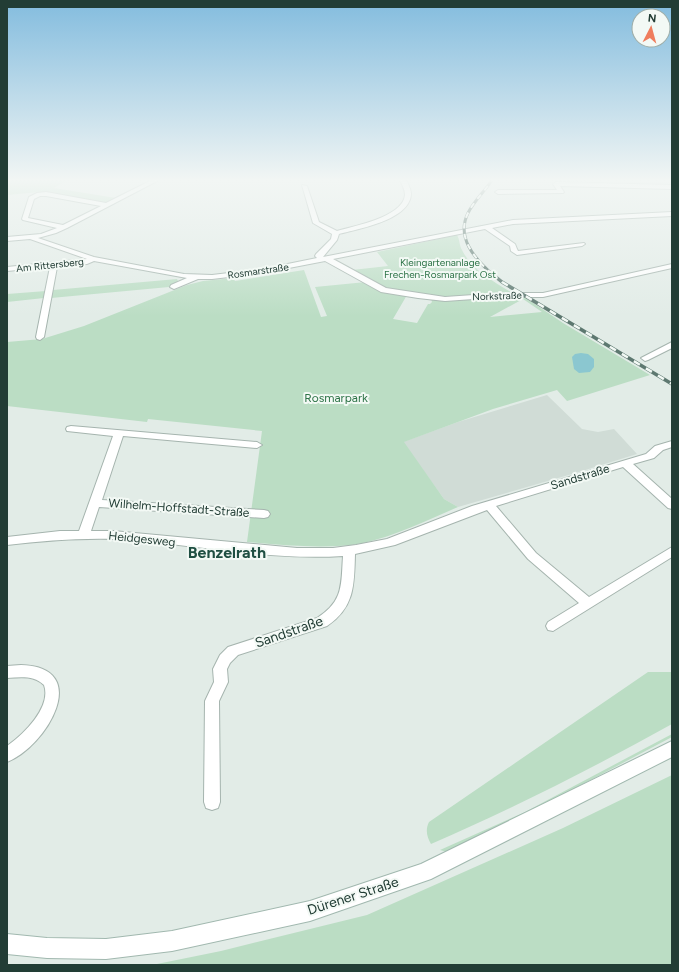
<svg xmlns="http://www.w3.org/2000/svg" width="679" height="972" font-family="Figtree,sans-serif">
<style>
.built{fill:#d0dcd6}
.green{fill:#bbddc4;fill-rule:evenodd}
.water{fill:#8bc7d0}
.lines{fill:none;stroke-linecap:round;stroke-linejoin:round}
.minor-casing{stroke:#a5b4ae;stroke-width:2}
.secondary-casing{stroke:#a1b8af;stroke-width:2}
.minor{fill:#fff;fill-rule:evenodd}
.secondary{fill:#fff;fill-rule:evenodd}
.rail-far1-casing{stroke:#5d7870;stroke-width:3}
.rail-casing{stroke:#5d7870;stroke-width:3.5}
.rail-far1{stroke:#f3f9f5;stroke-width:2;stroke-dasharray:5.5;stroke-linecap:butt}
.rail{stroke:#f3f9f5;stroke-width:2.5;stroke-dasharray:7;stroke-linecap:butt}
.labels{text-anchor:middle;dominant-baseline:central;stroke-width:4;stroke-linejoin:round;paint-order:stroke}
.far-park-label{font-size:10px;fill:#2d7347;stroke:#f3f9f5}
.far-street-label{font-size:10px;fill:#223d35;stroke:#f3f9f5}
.park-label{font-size:12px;fill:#2d7347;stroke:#f3f9f5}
.street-label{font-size:12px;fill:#223d35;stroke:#f3f9f5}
.near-street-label{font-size:14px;fill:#223d35;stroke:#f3f9f5}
.district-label{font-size:16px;font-weight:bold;fill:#1f4f42;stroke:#f3f9f5}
</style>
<rect width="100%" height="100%" fill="#e2ece7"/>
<path class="built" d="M547,395L582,429L598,432L614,429L637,454L579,472L458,507L444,499L403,442L458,422Z"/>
<path class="green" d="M7,180H68L54,188L122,199L114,204L40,192L7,195Z
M457,235C460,240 459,245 462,250C472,271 495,282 514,294L445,297L389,290L352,270L388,266L377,252Z
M304,270L321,317L327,316L315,287L366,282L407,295L393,319L417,323L428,304H430L432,302L431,299L515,296L517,299L526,298L563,323L650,375L567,401L557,390L493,409L404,442L444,499L458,507C427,520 396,536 363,543C325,550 285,545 247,542L262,431L148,419L147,422L7,406V342L42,339L84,326L187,285L203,281L233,278L235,281ZM523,299L542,312L490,317Z
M177,279L178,281L176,284L169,287L51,298L53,290Z
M46,291L44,298L7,302V294Z
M648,672H672V724C593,768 514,808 431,844C427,837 425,830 429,822Z
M672,734V737L526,814L447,852L440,850L525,812Z
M672,775V965H152L221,951L367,915L563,828Z"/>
<path class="water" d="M581,353L588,354L594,359V367L590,372L579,373L574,369L572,357L575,354Z"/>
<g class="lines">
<defs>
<path id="minor" d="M152,180H159L67,228L56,233L38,238L94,257L184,274L212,275L263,269L317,258L315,256L316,254L331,239L332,234L313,223L302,185L307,186L319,222L337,231C354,226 403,217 405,195C405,190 402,184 400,180H406C408,184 411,189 411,194C410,220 358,229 339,234L337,240L323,257L513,220L672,212V216L513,224L492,228L515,244L517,249L518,251L584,243L585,244L582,246L517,255L511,251L510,246L485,229L333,259L386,288L445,297L502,293H543L672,264V268L543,297H502L445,301L418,298L381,292L325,261L263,273L212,279H198L174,289L170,287L171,285L187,278L94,261L87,264L57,267L44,337L40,340L37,339L36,337L50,267L7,271V267L87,259L30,239L7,241V237L41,234L57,228L23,220L22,219L29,197L37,193L46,192L106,203ZM40,196H46L101,206L63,225L28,218L34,199Z
M556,182L672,185V189L560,186L564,192L563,193L498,194L495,192L498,190H557L553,184Z
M672,342V348L648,360L645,361L641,358Z
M71,426L257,442L262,445L257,448L123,436L102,500L264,510L268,511L270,514L268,517L264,518L99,507L91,531H113L297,548H333L356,545L387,539L472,506L646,454L655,446L672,441V447L663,450L654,458L633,464L672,499V509L668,508L623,467L496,506L536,553L589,597L672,547V557L553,631L548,630L546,626L548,622L579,603L528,559L487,510L395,545L355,554C354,585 355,607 327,626L238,655L230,663L227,669L228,682L219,701L220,802L218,808L212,810L206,808L204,802L205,701L214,682L213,669L220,655L228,647L317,618C344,601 341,584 343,556C266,561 189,543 113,539C77,538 42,541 7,545V537L60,531H79L113,436L67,431L66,429L67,427Z
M21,665C94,667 46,747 7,762V746C23,735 52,707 44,685C34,675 20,677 7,678V666Z"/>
<path id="secondary" d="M672,741V757L431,879L310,921L172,951L106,959L47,958L7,954V934L47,938L106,939L172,931L310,901L421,864Z"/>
</defs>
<use href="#minor" class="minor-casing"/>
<use href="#secondary" class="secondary-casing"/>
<use href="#minor" class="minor"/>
<use href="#secondary" class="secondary"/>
<defs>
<path id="rail-far1" d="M492,274C474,258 456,237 468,213C474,201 485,191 492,180"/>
<path id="rail" d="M491,273L502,282L672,384"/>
</defs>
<use href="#rail-far1" class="rail-far1-casing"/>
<use href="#rail" class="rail-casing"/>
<use href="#rail-far1" class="rail-far1"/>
<use href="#rail" class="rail"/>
</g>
<linearGradient id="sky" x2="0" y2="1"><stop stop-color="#83bcde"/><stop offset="0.57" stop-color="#f2f6f4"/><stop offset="1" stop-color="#f2f6f4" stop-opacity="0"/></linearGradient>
<rect width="679" height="316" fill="url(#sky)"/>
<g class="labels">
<g class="far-park-label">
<text x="440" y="262">Kleingartenanlage<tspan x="440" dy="12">Frechen-Rosmarpark Ost</tspan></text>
</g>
<g class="far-street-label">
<text transform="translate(50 265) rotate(-6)">Am Rittersberg</text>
<text transform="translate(258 271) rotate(-8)">Rosmarstraße</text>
<text transform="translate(497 296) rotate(-2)">Norkstraße</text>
</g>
<g class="park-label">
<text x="336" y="398">Rosmarpark</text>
</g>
<g class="street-label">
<text transform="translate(580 477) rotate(-17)">Sandstraße</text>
<text transform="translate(179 508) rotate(4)">Wilhelm-Hoffstadt-Straße</text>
<text transform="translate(142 539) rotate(6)">Heidgesweg</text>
</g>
<g class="near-street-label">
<text transform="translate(289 632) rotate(-19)">Sandstraße</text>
<text transform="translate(353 896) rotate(-18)">Dürener Straße</text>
</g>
<g class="district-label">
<text x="227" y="552">Benzelrath</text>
</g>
</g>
<rect width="679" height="972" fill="none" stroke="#223d35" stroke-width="16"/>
<g transform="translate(651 28) rotate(6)"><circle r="19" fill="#f3f9f5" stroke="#9faea8"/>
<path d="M0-3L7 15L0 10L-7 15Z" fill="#ef7d5d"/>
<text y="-6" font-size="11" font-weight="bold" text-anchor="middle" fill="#223d35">N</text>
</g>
</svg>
